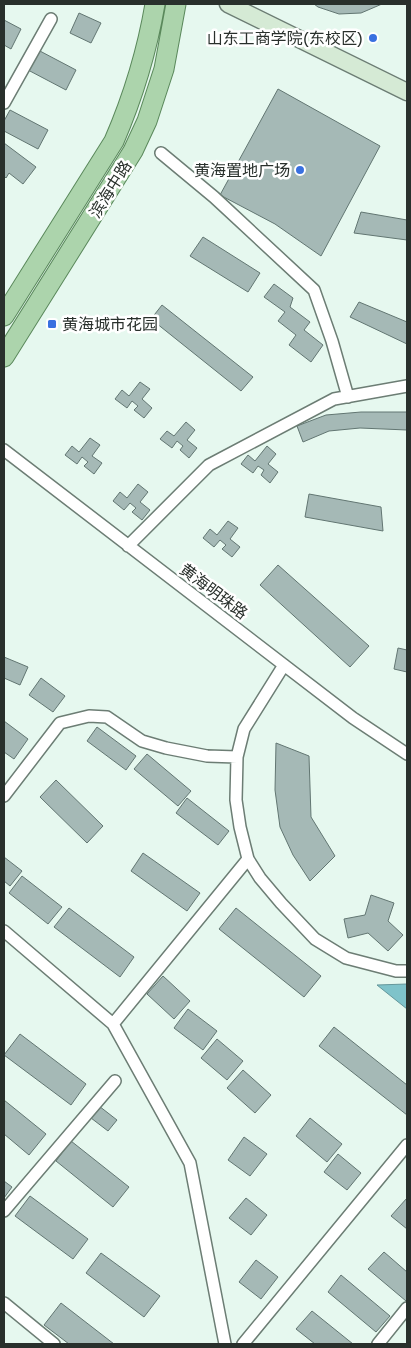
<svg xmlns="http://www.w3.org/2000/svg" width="411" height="1348" font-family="'Golos Text','Noto Sans SC',sans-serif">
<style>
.water{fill:#7fc3ca;stroke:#65979b}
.building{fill:#a5b9b6;stroke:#627672}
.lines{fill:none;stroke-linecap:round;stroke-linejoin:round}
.street-casing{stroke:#6c7d74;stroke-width:14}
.secondary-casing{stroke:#6c7d74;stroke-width:19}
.primary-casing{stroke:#5a885b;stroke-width:21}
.street{stroke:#fff;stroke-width:11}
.secondary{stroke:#d5ead5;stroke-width:16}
.primary{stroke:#acd4ac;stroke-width:19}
.poi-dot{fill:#3970e0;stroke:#fff;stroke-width:2}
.labels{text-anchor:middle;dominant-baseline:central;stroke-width:5;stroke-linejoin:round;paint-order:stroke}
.poi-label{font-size:16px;fill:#29302c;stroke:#fff;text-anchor:end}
.street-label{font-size:16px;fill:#29302c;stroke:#fff}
</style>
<rect width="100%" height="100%" fill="#e6f8ef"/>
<path class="water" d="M407,984V1009L377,985Z"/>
<path class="building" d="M314,4H382L361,13L339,14L318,7Z
M79,13L101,23L91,43L70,33Z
M4,20L21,29L11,49L4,45Z
M38,50L76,70L66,90L28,70Z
M278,89L380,146L321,256L275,224L220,195Z
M10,110L48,130L38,149L4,131V121Z
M4,143L36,167L23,184L9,173L6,178L4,176Z
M361,212L407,220V240L354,233Z
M203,237L260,273L248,292L190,256Z
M274,284L293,298L290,307L310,322L304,330L323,345L311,362L289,345L296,335L278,321L285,312L264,297Z
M359,302L407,322V344L350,317Z
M162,305L253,377L241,391L151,319Z
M140,382L150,389L142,399L152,408L144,418L134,410L138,406L132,401L127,408L115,399L122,390L129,396Z
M361,412H407V430L360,428L329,431L303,442L297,426L326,415Z
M186,422L195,430L187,440L197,448L189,458L180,450L183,446L177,441L172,448L160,439L167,431L174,436Z
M90,438L100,445L92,456L102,463L94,474L84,466L88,462L82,457L77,464L65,455L72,446L79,452Z
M267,446L276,454L268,464L278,472L270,483L261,475L264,470L258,466L253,473L241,464L248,455L255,461Z
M138,484L148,492L140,502L150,510L142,520L132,512L136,508L130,503L124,510L113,501L120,492L127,498Z
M309,494L381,507L383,531L305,517Z
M228,521L238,528L230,539L240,547L232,557L222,549L226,545L220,540L214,547L203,538L210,529L217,535Z
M278,565L369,646L350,667L260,585Z
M398,648L407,650V672L394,669Z
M4,657L28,667L20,685L4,678Z
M41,678L65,696L53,712L29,695Z
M4,721L28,739L14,759L4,752Z
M97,727L136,756L126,770L87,741Z
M276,743L309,756L311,817L335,856L310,881L293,855L280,827L275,790Z
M147,754L191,791L178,806L134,769Z
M56,780L103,826L87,843L40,797Z
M187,798L229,831L218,845L176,813Z
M143,853L200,893L187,911L131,871Z
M4,857L22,871L10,886L4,881Z
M22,876L62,907L48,924L9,893Z
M371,895L394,903L388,921L403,935L388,951L368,933L348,938L344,919L365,915Z
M69,908L134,957L120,977L54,927Z
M236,908L321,976L304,997L219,929Z
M163,976L190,1001L174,1019L147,994Z
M188,1009L217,1031L203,1050L174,1028Z
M334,1027L407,1085V1115L319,1046Z
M20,1034L86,1084L71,1105L4,1055Z
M217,1039L243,1061L227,1080L201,1058Z
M243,1070L271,1095L255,1113L227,1088Z
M4,1100L46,1134L29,1155L4,1134Z
M99,1106L117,1120L108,1131L91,1118Z
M310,1118L342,1144L327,1162L296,1136Z
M244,1137L267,1154L250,1176L228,1160Z
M71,1141L129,1187L113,1207L56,1161Z
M338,1154L361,1173L347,1190L324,1172Z
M4,1181L12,1187L4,1198Z
M30,1196L88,1239L73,1259L15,1216Z
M246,1198L267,1215L251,1235L229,1218Z
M407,1198V1229L391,1216Z
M384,1252L407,1272V1300L406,1301L368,1269Z
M101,1253L160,1296L144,1317L86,1273Z
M256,1260L278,1277L261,1299L239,1282Z
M341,1275L390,1316L376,1332L328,1292Z
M61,1303L114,1344H69L44,1325Z
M312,1311L353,1344H315L296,1329Z"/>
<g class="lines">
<defs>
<path id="street" d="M4,103L51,19
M161,153L214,197L314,290L332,341L348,397
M4,450L353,718L407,754
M128,546L209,465L334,399L407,386
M4,796L60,723L89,716L107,717L142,741L166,748L207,756L237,757
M248,859L260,878L281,903L315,939L346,958L396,971H407
M4,931L113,1024L190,1163L225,1344
M113,1024L248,859L240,827L236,800L237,757L244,729L284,665
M4,1211L115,1081
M4,1303L54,1344
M243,1344L407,1145
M378,1344L407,1308"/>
<path id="secondary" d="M228,4L407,92"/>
<path id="primary" d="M4,316L114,141C133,97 147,51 155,4
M4,357L133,151L147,121L164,69L176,4"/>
</defs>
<use href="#street" class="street-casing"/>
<use href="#secondary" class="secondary-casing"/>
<use href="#primary" class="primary-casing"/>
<use href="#street" class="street"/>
<use href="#secondary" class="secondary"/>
<use href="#primary" class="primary"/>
</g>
<g class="poi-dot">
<circle cx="373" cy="38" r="5"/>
<circle cx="300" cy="170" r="5"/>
<rect x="47" y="319" width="10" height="10" rx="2.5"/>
</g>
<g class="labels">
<g class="poi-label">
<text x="363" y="38">山东工商学院(东校区)</text>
<text x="290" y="170">黄海置地广场</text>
<text x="62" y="324" text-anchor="start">黄海城市花园</text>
</g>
<g class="street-label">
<text transform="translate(110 189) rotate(-58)">滨海中路</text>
<text transform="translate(214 591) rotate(37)">黄海明珠路</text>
</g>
</g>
<rect width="411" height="1348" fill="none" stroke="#29302c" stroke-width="10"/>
</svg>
